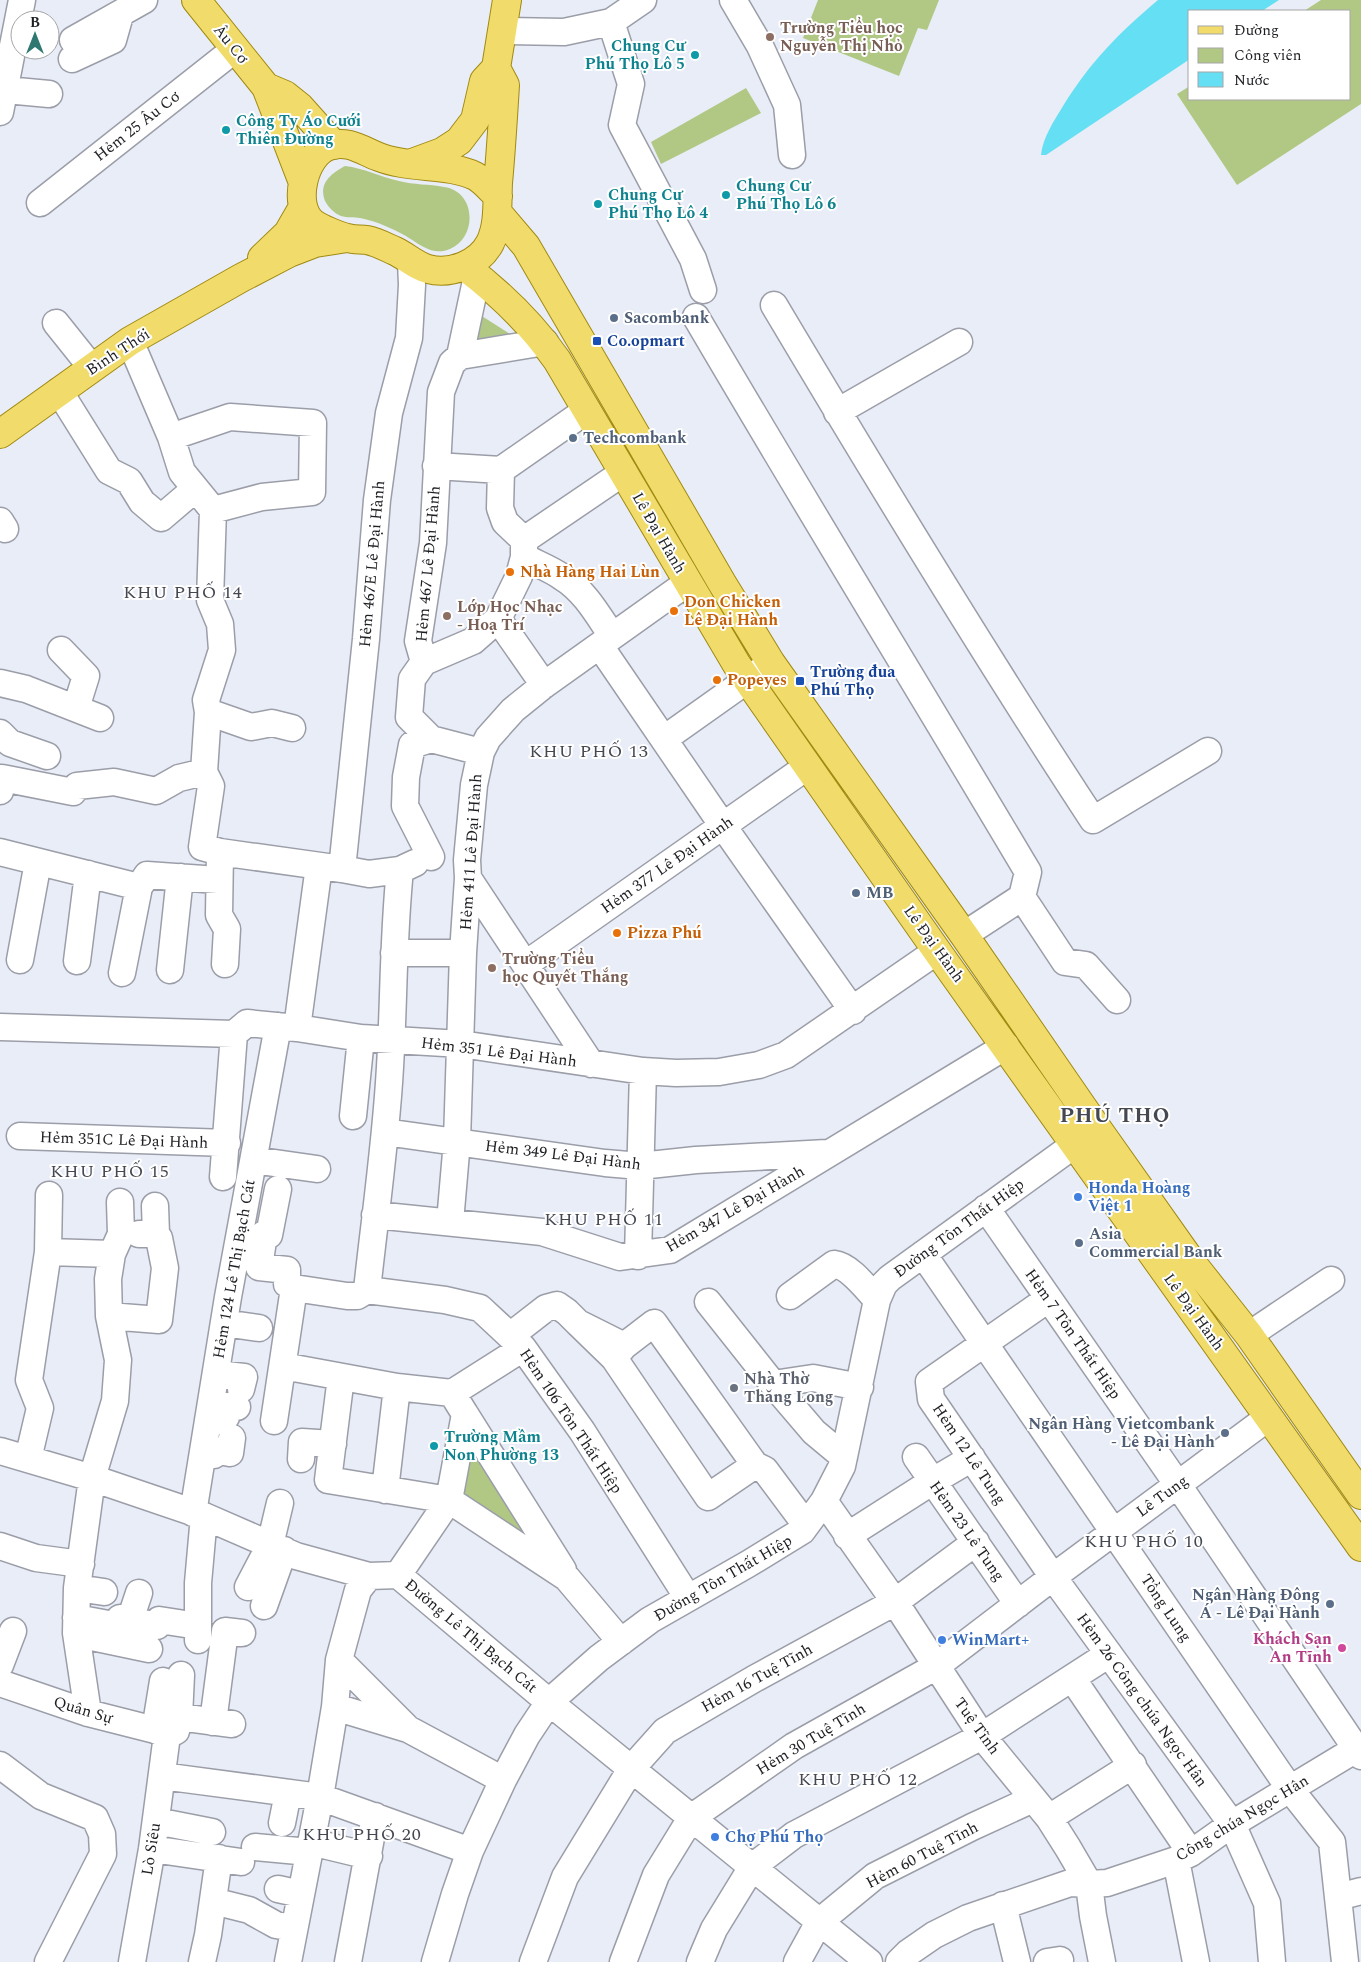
<svg xmlns="http://www.w3.org/2000/svg" width="1361" height="1962" font-family="Spectral,serif">
<style>
.green{fill:#b1c885}
.water{fill:#64dff3}
.lines{fill:none;stroke-linecap:round;stroke-linejoin:round}
.minor-casing{stroke:#9b9ea8;stroke-width:29}
.major-casing{stroke:#a18a12;stroke-width:30}
.minor{stroke:#fff;stroke-width:26}
.major{stroke:#f1dc6b;stroke-width:28}
.education-dot{fill:#8d6e63;stroke:#fff;stroke-width:2}
.culture-dot{fill:#0f9aa8;stroke:#fff;stroke-width:2}
.service-dot{fill:#5c6f8a;stroke:#fff;stroke-width:2}
.transit-dot{fill:#1a4fb4;stroke:#fff;stroke-width:2}
.food-dot{fill:#e8710a;stroke:#fff;stroke-width:2}
.shop-dot{fill:#3f7fe0;stroke:#fff;stroke-width:2}
.worship-dot{fill:#6b7280;stroke:#fff;stroke-width:2}
.hotel-dot{fill:#d1479c;stroke:#fff;stroke-width:2}
.labels{text-anchor:middle;dominant-baseline:central;stroke-width:4;stroke-linejoin:round;paint-order:stroke}
.education-label{font-size:16px;font-weight:bold;fill:#785e54;stroke:#fff;text-anchor:start}
.street-label{font-size:16px;fill:#1e1f23;stroke:#fff}
.culture-label{font-size:16px;font-weight:bold;fill:#0d838f;stroke:#fff;text-anchor:start}
.service-label{font-size:16px;font-weight:bold;fill:#4e5e75;stroke:#fff;text-anchor:start}
.transit-label{font-size:16px;font-weight:bold;fill:#164399;stroke:#fff;text-anchor:start}
.food-label{font-size:16px;font-weight:bold;fill:#c56008;stroke:#fff;text-anchor:start}
.shop-label{font-size:16px;font-weight:bold;fill:#366cbe;stroke:#fff;text-anchor:start}
.worship-label{font-size:16px;font-weight:bold;fill:#5b616d;stroke:#fff;text-anchor:start}
.hotel-label{font-size:16px;font-weight:bold;fill:#b23c85;stroke:#fff;text-anchor:end}
.neighbourhood-label{font-size:18px;letter-spacing:1px;fill:#454851;stroke:#fff}
.district-label{font-size:21px;font-weight:bold;letter-spacing:1px;fill:#454851;stroke:#fff}
</style>
<rect width="100%" height="100%" fill="#e9edf7"/>
<path class="green" d="M818,0H939L927,30L918,28L899,76L803,38Z
M1321,0H1361V104L1237,185L1177,94L1190,86V99H1350V11H1304Z
M746,88L761,113L661,164L651,142Z
M345,166C364,168 380,177 399,181C414,185 429,184 444,187C476,191 478,237 450,249C434,256 422,246 409,238C400,232 388,227 378,223C372,221 366,219 360,218C354,217 347,218 341,216C334,213 329,208 325,201C318,183 332,173 345,166Z
M474,311L524,343L471,352Z
M468,1428L550,1560L456,1493Z"/>
<path class="water" d="M1158,0H1279L1262,11H1190V59L1046,155H1041C1043,137 1054,121 1063,106C1091,61 1118,34 1158,0Z"/>
<g class="lines">
<defs>
<path id="minor" d="M733,0L760,46L787,105L792,155
M611,22L631,84L622,125L693,259L703,290
M502,31L564,32L611,22L643,0
M73,40L144,0
M72,59L113,40L120,15
M6,90L49,94
M0,112L22,0
M40,203L235,49
M774,305C877,478 982,651 1093,820L1208,751
M696,317C805,503 918,687 1028,872L1022,897L964,935
M56,323L92,368
M130,341L171,437L182,472L213,510L210,600L220,624L222,650L206,700L208,712L204,772L211,786L202,847L220,852L219,915L227,929L225,964
M460,356L545,342
M59,391L109,471L129,481L142,502L161,518L195,489
M837,412L959,342
M171,437L230,417L313,423L312,492L262,497L213,510
M436,466L501,470L587,410
M501,470L500,508L505,522L524,540
M0,521L5,529
M524,540L624,472
M524,557C537,564 551,569 562,577C584,590 598,615 612,636
M498,619L544,685
M600,646L723,826L853,1011
M61,650L86,676L76,708
M424,662L473,641L498,619L519,576L524,557V540
M0,683L26,689L100,718
M208,712L251,727L272,723L292,728
M0,733L10,743L47,756
M431,739L481,752
M664,739L771,663
M0,791L2,778L73,792L77,786L114,782L156,791L179,778L204,772
M0,852L139,887L147,875L218,880
M220,852L342,869L369,874L400,870L415,863
M431,857L405,806L406,777L412,745L431,739L409,717L412,679L424,662L418,641L433,543L441,392L452,363L460,356L477,276
M342,869L366,639L377,500L389,413L409,338L412,285L411,261
M468,878L591,1064
M1022,897L1065,962L1086,965L1117,1000
M394,953H463
M20,960L38,862
M77,961L88,874
M526,964L808,766
M170,970L180,877
M122,973L139,887
M0,1027L234,1034L247,1023L297,1028L361,1038L461,1044L643,1071L676,1073L719,1072L759,1065L786,1055L937,951
M297,1028L319,866
M353,1116L361,1038
M385,1132L605,1163L640,1166L696,1160L827,1153
M20,1136L227,1143
M254,1160L317,1169
M223,1177L234,1034
M986,1208L1178,1485L1361,1756
M375,1215L542,1232L620,1257L670,1250L1006,1046
M450,1222L457,1141L463,953L468,878L467,860L474,785L481,752L488,738L513,710L544,685L687,583
M139,1234H156L155,1206
M48,1252L112,1254
M923,1254L1290,1789L1332,1842L1345,1962
M638,1256L643,1071
M294,1288L347,1296H357L367,1290
M367,1290L445,1300L480,1308L523,1348L582,1431L688,1598
M367,1290C375,1216 386,1141 390,1067C394,1001 393,936 400,870
M790,1296L834,1264C850,1266 866,1288 877,1300
M1048,1299L929,1382L931,1399L1053,1577L1232,1824L1267,1903L1272,1962
M708,1302L773,1384L814,1432L844,1457
M109,1316L159,1320L165,1268L159,1238L156,1234
M224,1323L259,1328
M1249,1335L1331,1280
M510,1336L546,1308L557,1305L567,1312L578,1323
M624,1346L578,1323L614,1358L708,1497L755,1465
M614,1358L624,1346L654,1323L755,1465L765,1470L806,1525
M283,1366L397,1387L452,1393
M216,1374L244,1377L241,1389
M341,1377L328,1480L449,1500L567,1578L621,1642
M773,1384L813,1378L860,1387
M452,1393L523,1348
M465,1414L563,1570
M208,1420L218,1421V1416L226,1417L227,1406L237,1407
M274,1421L294,1288L287,1284V1270L259,1267L264,1234L269,1235L278,1189
M0,1451L92,1478L204,1516L296,1556L369,1576L398,1575L549,1702L869,1962
M203,1453L214,1455L215,1450L230,1453L232,1438
M916,1457L1018,1604
M28,1459L40,1408L29,1380L48,1252L49,1195
M301,1459L302,1442L333,1444
M385,1490L397,1387
M824,1501L895,1602L982,1736L1049,1818L1068,1848L1089,1884L1093,1916L1102,1962
M193,1513L228,1297L278,1026
M847,1536L933,1481L972,1458
M0,1546L36,1558L81,1564
M398,1575L449,1500L465,1414L452,1393
M248,1587L270,1545L280,1503
M77,1588L104,1592
M264,1606L284,1550
M76,1618L119,1626L120,1618L157,1626L159,1620L198,1626
M130,1620L139,1593
M92,1637L149,1649
M198,1640V1583L204,1516
M339,1660L406,1727
M0,1665L13,1631
M1072,1678L1191,1853
M0,1683L88,1713L155,1730L167,1735
M335,1707L408,1729L503,1780
M88,1713L76,1633L77,1588L92,1478L115,1401L118,1360L109,1316L108,1279L112,1254L121,1234L120,1202
M179,1717L181,1675
M213,1722L225,1631L242,1633
M155,1730L163,1681
M167,1735L176,1731L179,1717L232,1724
M0,1765L41,1796L95,1818L102,1834L103,1854L48,1962
M162,1776L320,1797L470,1851
M1049,1818L1133,1765
M156,1821L212,1832
M282,1823L288,1793
M311,1842L369,1856
M255,1847L309,1852
M152,1849L241,1862
M1176,1860L1196,1962
M278,1889L301,1894
M1338,1897L1361,1891
M213,1901L249,1910L276,1925L294,1928
M1003,1905L1017,1962
M132,1962L152,1849L167,1735
M202,1962L208,1935L219,1858
M288,1962L320,1797L335,1707L339,1660L358,1590L369,1576
M348,1962L375,1816
M435,1962L455,1894L470,1851L503,1780L527,1735L549,1702L599,1658L650,1620L748,1564L802,1531L824,1501L842,1466L877,1300L884,1284L890,1278L1092,1132
M533,1962L565,1877L631,1769L665,1731L754,1679L895,1602L976,1542
M623,1962L656,1875L691,1818L794,1746L935,1667L1053,1577L1269,1417
M700,1962L714,1929L752,1867L794,1835L982,1736L1109,1654
M797,1962L819,1922L875,1876L972,1827L1033,1799
M899,1962L908,1953L934,1935L968,1918L1070,1883L1089,1884L1107,1883L1176,1860L1191,1853L1232,1824L1361,1746
M1047,1962L1060,1960"/>
<path id="major" d="M196,0L266,87L302,180
M496,68L505,85C503,118 501,151 498,183C497,203 499,225 490,243C479,264 451,275 428,269C416,266 406,256 395,251C386,247 377,242 367,240C361,239 354,240 348,238C341,237 319,228 313,223C291,206 304,154 329,146C347,139 363,151 379,157C409,169 448,163 475,176C483,180 491,190 498,196
M266,87L285,95L300,107L334,145
M412,163L442,152L459,141L475,120L484,81L496,68L507,0
M497,212L526,246L722,583L771,663L964,935L1097,1128L1196,1268L1249,1335L1361,1495
M262,258L288,233L303,207
M464,266C500,293 531,323 557,360L737,665L937,951L1361,1547
M0,434L130,341L241,278L289,253L315,243L347,238"/>
</defs>
<use href="#minor" class="minor-casing"/>
<use href="#major" class="major-casing"/>
<use href="#minor" class="minor"/>
<use href="#major" class="major"/>
</g>
<g class="education-dot">
<circle cx="770" cy="37" r="5"/>
<circle cx="447" cy="616" r="5"/>
<circle cx="492" cy="968" r="5"/>
</g>
<g class="culture-dot">
<circle cx="695" cy="55" r="5"/>
<circle cx="226" cy="130" r="5"/>
<circle cx="726" cy="195" r="5"/>
<circle cx="598" cy="204" r="5"/>
<circle cx="434" cy="1446" r="5"/>
</g>
<g class="service-dot">
<circle cx="614" cy="318" r="5"/>
<circle cx="573" cy="438" r="5"/>
<circle cx="856" cy="893" r="5"/>
<circle cx="1079" cy="1243" r="5"/>
<circle cx="1225" cy="1433" r="5"/>
<circle cx="1330" cy="1604" r="5"/>
</g>
<g class="transit-dot">
<rect x="592" y="336" width="10" height="10" rx="2.5"/>
<rect x="795" y="676" width="10" height="10" rx="2.5"/>
</g>
<g class="food-dot">
<circle cx="510" cy="572" r="5"/>
<circle cx="674" cy="611" r="5"/>
<circle cx="717" cy="680" r="5"/>
<circle cx="617" cy="933" r="5"/>
</g>
<g class="shop-dot">
<circle cx="1078" cy="1197" r="5"/>
<circle cx="942" cy="1640" r="5"/>
<circle cx="715" cy="1837" r="5"/>
</g>
<circle class="worship-dot" cx="734" cy="1388" r="5"/>
<circle class="hotel-dot" cx="1342" cy="1648" r="5"/>
<g class="labels">
<g class="education-label">
<text x="780" y="28">Trường Tiểu học<tspan x="780" dy="18">Nguyễn Thị Nhỏ</tspan></text>
<text x="457" y="607">Lớp Học Nhạc<tspan x="457" dy="18">- Hoạ Trí</tspan></text>
<text x="502" y="959">Trường Tiểu<tspan x="502" dy="18">học Quyết Thắng</tspan></text>
</g>
<g class="street-label">
<text transform="translate(231 44) rotate(51)">Âu Cơ</text>
<text transform="translate(137 126) rotate(-38)">Hẻm 25 Âu Cơ</text>
<text transform="translate(118 352) rotate(-33)">Bình Thới</text>
<text transform="translate(659 533) rotate(60)">Lê Đại Hành</text>
<text transform="translate(372 564) rotate(-85)">Hẻm 467E Lê Đại Hành</text>
<text transform="translate(428 564) rotate(-85)">Hẻm 467 Lê Đại Hành</text>
<text transform="translate(471 852) rotate(-86)">Hẻm 411 Lê Đại Hành</text>
<text transform="translate(667 865) rotate(-35)">Hẻm 377 Lê Đại Hành</text>
<text transform="translate(934 944) rotate(54)">Lê Đại Hành</text>
<text transform="translate(499 1052) rotate(7)">Hẻm 351 Lê Đại Hành</text>
<text transform="translate(124 1140) rotate(2)">Hẻm 351C Lê Đại Hành</text>
<text transform="translate(563 1155) rotate(7)">Hẻm 349 Lê Đại Hành</text>
<text transform="translate(735 1209) rotate(-30)">Hẻm 347 Lê Đại Hành</text>
<text transform="translate(959 1228) rotate(-36)">Đường Tôn Thất Hiệp</text>
<text transform="translate(234 1269) rotate(-80)">Hẻm 124 Lê Thị Bạch Cát</text>
<text transform="translate(1194 1312) rotate(54)">Lê Đại Hành</text>
<text transform="translate(1073 1334) rotate(55)">Hẻm 7 Tôn Thất Hiệp</text>
<text transform="translate(571 1421) rotate(56)">Hẻm 106 Tôn Thất Hiệp</text>
<text transform="translate(969 1454) rotate(56)">Hẻm 12 Lê Tung</text>
<text transform="translate(1162 1496) rotate(-36)">Lê Tung</text>
<text transform="translate(967 1531) rotate(55)">Hẻm 23 Lê Tung</text>
<text transform="translate(723 1578) rotate(-30)">Đường Tôn Thất Hiệp</text>
<text transform="translate(1166 1608) rotate(56)">Tổng Lung</text>
<text transform="translate(471 1636) rotate(40)">Đường Lê Thị Bạch Cát</text>
<text transform="translate(757 1678) rotate(-29)">Hẻm 16 Tuệ Tĩnh</text>
<text transform="translate(1142 1700) rotate(54)">Hẻm 26 Công chúa Ngọc Hân</text>
<text transform="translate(83 1710) rotate(17)">Quân Sự</text>
<text transform="translate(977 1726) rotate(54)">Tuệ Tĩnh</text>
<text transform="translate(811 1739) rotate(-31)">Hẻm 30 Tuệ Tĩnh</text>
<text transform="translate(1242 1818) rotate(-31)">Công chúa Ngọc Hân</text>
<text transform="translate(151 1849) rotate(-81)">Lò Siêu</text>
<text transform="translate(922 1855) rotate(-28)">Hẻm 60 Tuệ Tĩnh</text>
</g>
<g class="culture-label">
<text x="685" y="46" text-anchor="end">Chung Cư<tspan x="685" dy="18">Phú Thọ Lô 5</tspan></text>
<text x="236" y="121">Công Ty Áo Cưới<tspan x="236" dy="18">Thiên Đường</tspan></text>
<text x="736" y="186">Chung Cư<tspan x="736" dy="18">Phú Thọ Lô 6</tspan></text>
<text x="608" y="195">Chung Cư<tspan x="608" dy="18">Phú Thọ Lô 4</tspan></text>
<text x="444" y="1437">Trường Mầm<tspan x="444" dy="18">Non Phường 13</tspan></text>
</g>
<g class="service-label">
<text x="624" y="318">Sacombank</text>
<text x="583" y="438">Techcombank</text>
<text x="866" y="893">MB</text>
<text x="1089" y="1234">Asia<tspan x="1089" dy="18">Commercial Bank</tspan></text>
<text x="1215" y="1424" text-anchor="end">Ngân Hàng Vietcombank<tspan x="1215" dy="18">- Lê Đại Hành</tspan></text>
<text x="1320" y="1595" text-anchor="end">Ngân Hàng Đông<tspan x="1320" dy="18">Á - Lê Đại Hành</tspan></text>
</g>
<g class="transit-label">
<text x="607" y="341">Co.opmart</text>
<text x="810" y="672">Trường đua<tspan x="810" dy="18">Phú Thọ</tspan></text>
</g>
<g class="food-label">
<text x="520" y="572">Nhà Hàng Hai Lùn</text>
<text x="684" y="602">Don Chicken<tspan x="684" dy="18">Lê Đại Hành</tspan></text>
<text x="727" y="680">Popeyes</text>
<text x="627" y="933">Pizza Phú</text>
</g>
<g class="shop-label">
<text x="1088" y="1188">Honda Hoàng<tspan x="1088" dy="18">Việt 1</tspan></text>
<text x="952" y="1640">WinMart+</text>
<text x="725" y="1837">Chợ Phú Thọ</text>
</g>
<g class="worship-label">
<text x="744" y="1379">Nhà Thờ<tspan x="744" dy="18">Thăng Long</tspan></text>
</g>
<g class="hotel-label">
<text x="1332" y="1639">Khách Sạn<tspan x="1332" dy="18">An Tĩnh</tspan></text>
</g>
<g class="neighbourhood-label">
<text x="183" y="592">KHU PHỐ 14</text>
<text x="589" y="751">KHU PHỐ 13</text>
<text x="110" y="1171">KHU PHỐ 15</text>
<text x="604" y="1219">KHU PHỐ 11</text>
<text x="1144" y="1541">KHU PHỐ 10</text>
<text x="858" y="1779">KHU PHỐ 12</text>
<text x="362" y="1834">KHU PHỐ 20</text>
</g>
<g class="district-label">
<text x="1115" y="1116">PHÚ THỌ</text>
</g>
</g>
<rect x="1188" y="10" width="162" height="90" fill="#ffffff" stroke="#a5a5a7"/>
<rect x="1198" y="26" width="25" height="8" fill="#f1dc6b" stroke="#a5a5a7"/>
<text x="1234" y="35" font-size="15" fill="#1e1f23">Đường</text>
<rect x="1198" y="48" width="25" height="15" fill="#b1c885" stroke="#a5a5a7"/>
<text x="1234" y="60" font-size="15" fill="#1e1f23">Công viên</text>
<rect x="1198" y="72" width="25" height="15" fill="#64dff3" stroke="#a5a5a7"/>
<text x="1234" y="85" font-size="15" fill="#1e1f23">Nước</text>
<g transform="translate(35 35)"><circle r="24" fill="#ffffff" stroke="#a5a5a7"/>
<path d="M0-4L9 19L0 12L-9 19Z" fill="#2f7872"/>
<text y="-8" font-size="14" font-weight="bold" text-anchor="middle" fill="#1e1f23">B</text>
</g>
</svg>
